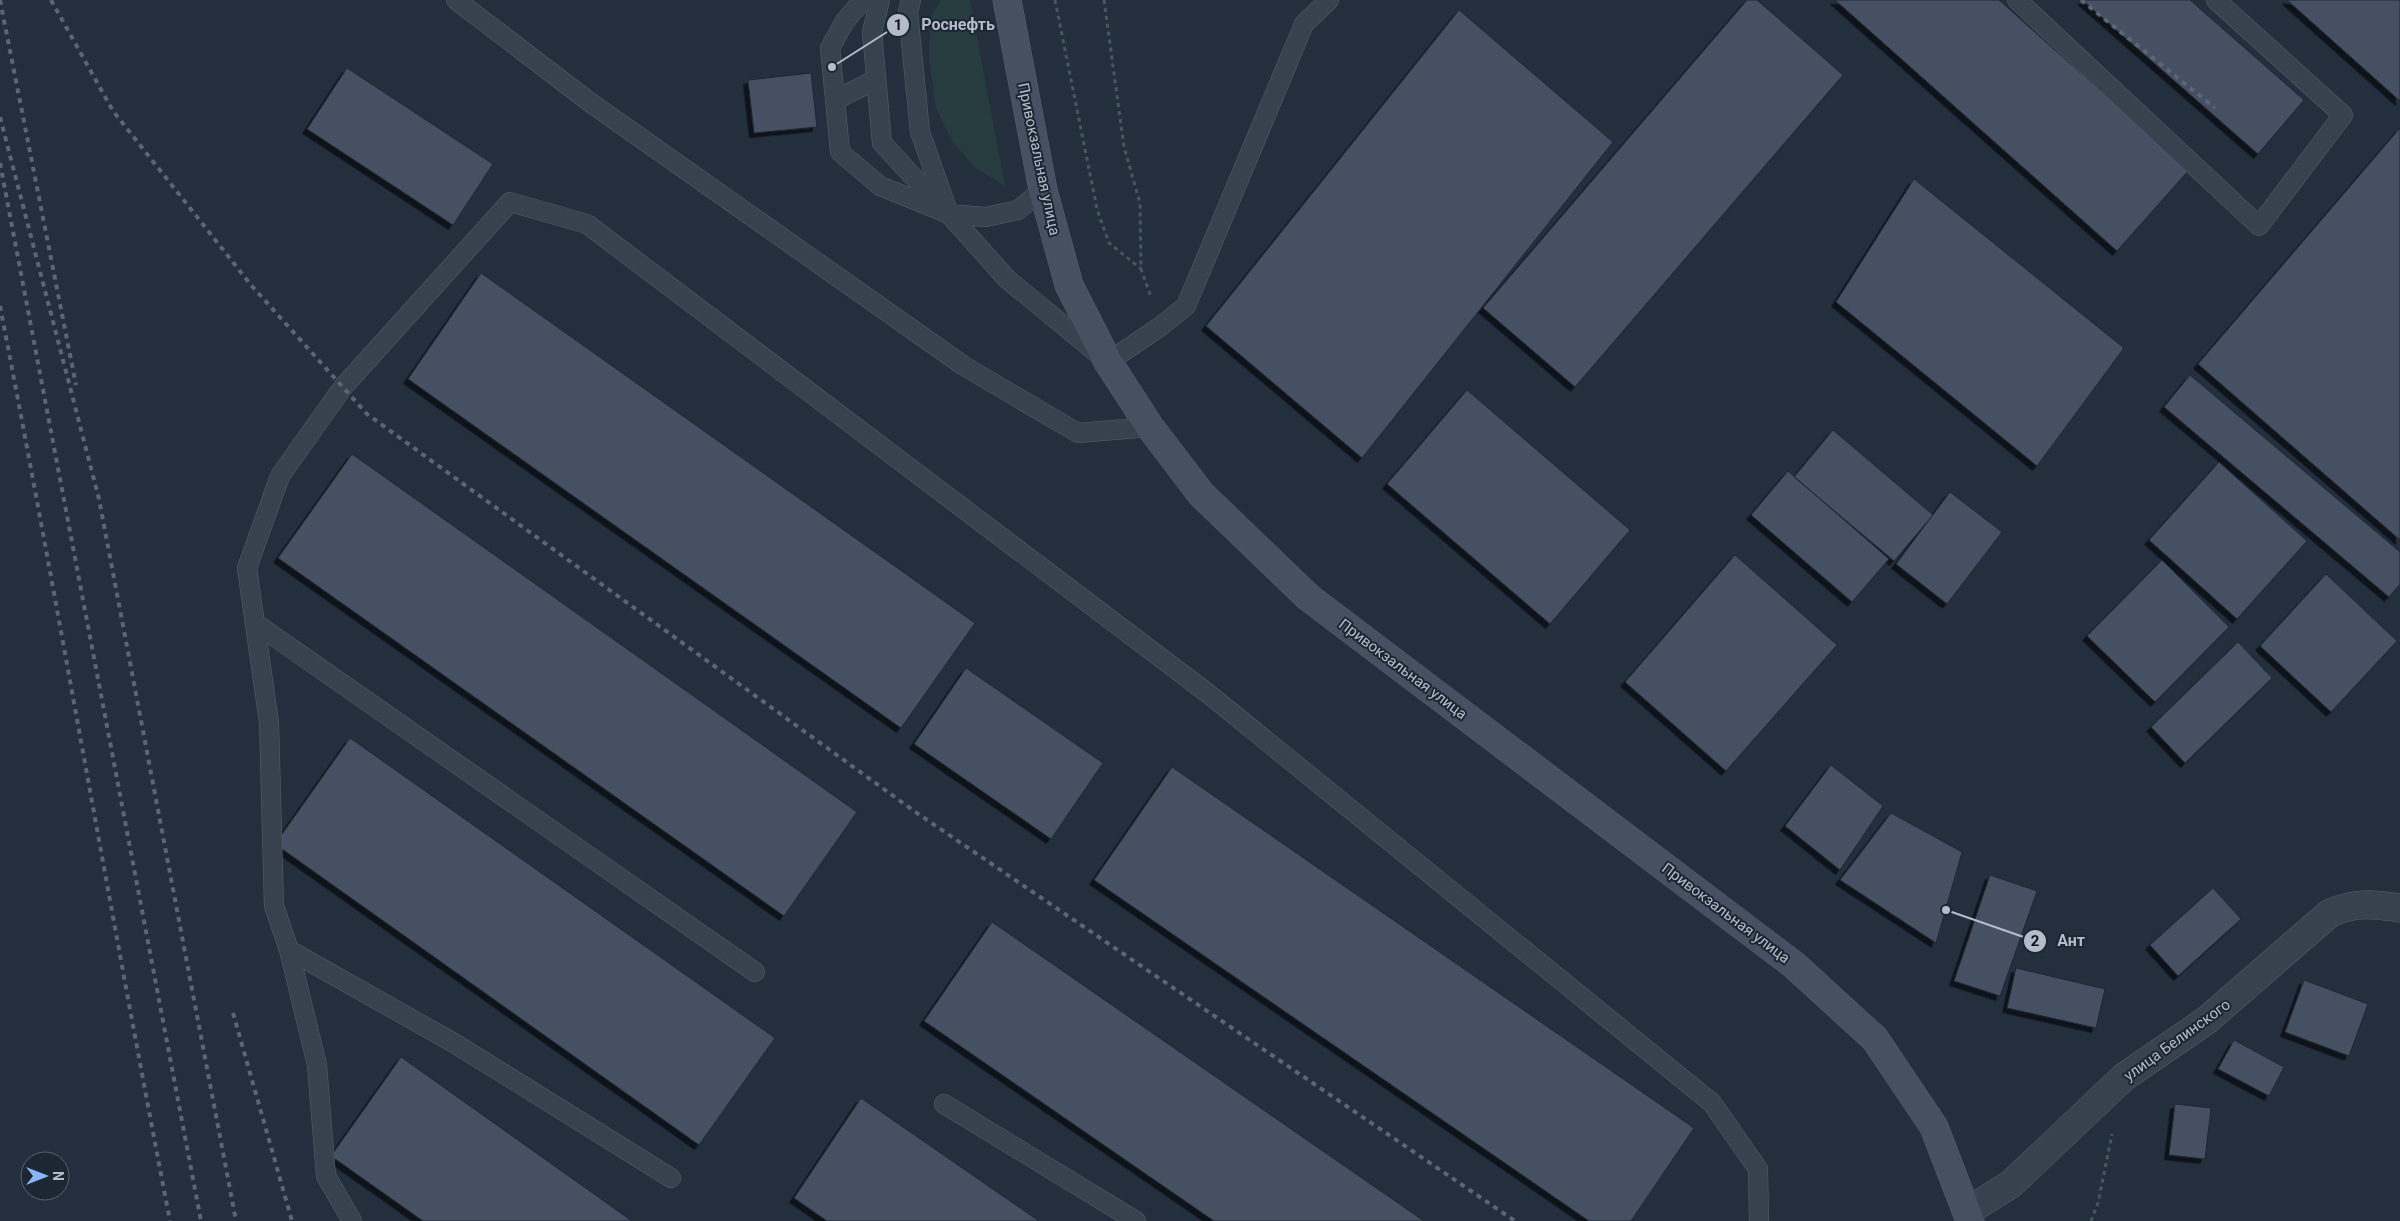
<svg xmlns="http://www.w3.org/2000/svg" width="2400" height="1221" font-family="Roboto,sans-serif">
<style>
.green{fill:#263c3f}
.building{fill:#455162;stroke:#1f2835;filter:url(#shadow)}
.lines{fill:none;stroke-linecap:round;stroke-linejoin:round}
.lane-casing{stroke:#565f6c;stroke-width:20}
.street-casing{stroke:#565f6c;stroke-width:29}
.secondary-casing{stroke:#565f6c;stroke-width:29}
.path{stroke:#44595c;stroke-width:3;stroke-dasharray:4 4;stroke-linecap:butt}
.lane{stroke:#38414e;stroke-width:19}
.street{stroke:#38414e;stroke-width:28}
.secondary{stroke:#465061;stroke-width:28}
.rail{stroke:#5a6575;stroke-width:4;stroke-dasharray:5 5;stroke-linecap:butt}
.labels{text-anchor:middle;dominant-baseline:central;stroke-width:4;stroke-linejoin:round;paint-order:stroke}
.street-label{font-size:15px;fill:#b4bcc9;stroke:#1d2633}
.leader{fill:none;stroke:#b4bcc9;stroke-width:2}
.callout-dot{fill:#b4bcc9;stroke:#1d2633;stroke-width:2}
.mark-label{font-size:15px;text-anchor:middle;font-weight:bold;fill:#111}
.callout-label{font-size:16px;text-anchor:middle;font-weight:bold;fill:#b4bcc9;stroke:#1d2633;stroke-width:4;stroke-linejoin:round;paint-order:stroke}
</style>
<defs>
<filter id="shadow"><feDropShadow dx="-4.5" dy="4.5" stdDeviation="0" flood-color="#0009"/></filter>
</defs>
<rect width="100%" height="100%" fill="#242f3e"/>
<path class="green" d="M941,0H970L1005,186L974,167L952,141L936,108L929,59L930,18Z"/>
<path class="building" d="M1747,0H1757L1843,75L1575,387L1483,308Z
M1835,0H1999L2189,170L2117,251Z
M2082,0H2190L2304,100L2258,154Z
M2287,0H2400V101Z
M1459,10L1613,142L1362,458L1206,326Z
M347,68L493,164L453,225L307,129Z
M811,73L817,127L754,133L748,80Z
M2400,128V540L2198,364Z
M1914,179L2124,348L2037,466L1836,302Z
M481,273L975,623L901,728L408,379Z
M2190,375L2400,552V584L2389,597L2164,407Z
M1467,390L1630,530L1550,624L1387,484Z
M1833,430L1933,515L1894,561L1794,477Z
M352,454L857,812L784,916L278,558Z
M2219,462L2307,541L2237,619L2149,540Z
M1788,471L1889,559L1852,602L1751,515Z
M1950,492L2002,532L1947,604L1896,564Z
M1735,555L1837,645L1726,771L1625,682Z
M2162,560L2229,627L2155,702L2087,636Z
M2326,574L2397,641L2331,712L2260,646Z
M2238,642L2272,678L2185,763L2151,727Z
M966,668L1103,763L1051,839L914,744Z
M350,738L775,1038L699,1145L275,844Z
M1831,765L1883,806L1840,870L1785,826Z
M1172,767L1694,1128L1631,1221H1589L1094,880Z
M1891,813L1962,852L1936,943L1840,880Z
M1990,875L2037,891L2000,996L1954,981Z
M2213,888L2241,919L2178,976L2150,945Z
M992,922L1424,1221H1214L924,1021Z
M2016,968L2105,989L2096,1028L2007,1008Z
M2304,980L2368,1004L2349,1056L2285,1032Z
M2234,1040L2284,1067L2269,1096L2218,1069Z
M401,1057L632,1221H423L331,1156Z
M861,1098L1039,1221H827L794,1198Z
M2175,1104L2211,1108L2205,1159L2169,1155Z"/>
<g class="lines">
<defs>
<path id="lane" d="M456,0L591,103L964,366L1078,433L1150,427
M863,0L845,21L830,48L840,152L880,186L949,214L986,217L1018,210L1043,190
M880,0L872,32L882,143L944,210
M911,0L908,12L920,132L949,214L1007,279L1108,362L1161,326L1186,306L1304,24L1329,0
M2017,0L2259,226L2343,115L2216,0
M835,100L875,80
M255,623L755,972
M289,950L454,1043L671,1178
M944,1104L1136,1221
M352,1221L326,1176L317,1065L289,950L274,906L269,723L247,568L280,476L343,387L510,202L587,224L1210,695L1712,1103L1758,1169L1759,1221"/>
<path id="street" d="M1968,1211L2011,1184L2124,1077L2207,1020L2330,913C2356,902 2372,904 2400,908"/>
<path id="secondary" d="M1007,0L1043,190L1069,285L1108,362L1150,427L1201,494L1308,597L1794,965L1875,1039L1934,1127L1970,1221"/>
</defs>
<use href="#lane" class="lane-casing"/>
<use href="#street" class="street-casing"/>
<use href="#secondary" class="secondary-casing"/>
<path class="path" d="M1055,0L1097,209L1109,243L1141,269
M1104,0L1124,147L1140,203L1141,269L1151,297
M2091,1221L2098,1203L2112,1134"/>
<use href="#lane" class="lane"/>
<use href="#street" class="street"/>
<use href="#secondary" class="secondary"/>
<path class="rail" d="M0,0L76,385
M51,0L113,111L251,285L367,414L914,811L1515,1221
M2081,0L2215,108
M0,117L99,499L236,1221
M0,163L201,1221
M0,306C59,610 111,916 170,1221
M233,1013L292,1221"/>
</g>
<g class="labels">
<g class="street-label">
<text transform="translate(1039 159) rotate(78)">Привокзальная улица</text>
<text transform="translate(1403 669) rotate(37)">Привокзальная улица</text>
<text transform="translate(1726 913) rotate(37)">Привокзальная улица</text>
<text transform="translate(2177 1040) rotate(-36)">улица Белинского</text>
</g>
</g>
<path class="leader" d="M832 67L898 25M1946 910L2035 941"/>
<g class="callout-dot">
<circle cx="832" cy="67" r="5"/>
<circle cx="1946" cy="910" r="5"/>
<circle cx="898" cy="25" r="12"/>
<circle cx="2035" cy="941" r="12"/>
</g>
<g class="mark-label">
<text x="898" y="30">1</text>
<text x="2035" y="946">2</text>
</g>
<g class="callout-label">
<text x="958" y="30">Роснефть</text>
<text x="2071" y="946">Ант</text>
</g>
<g transform="translate(45 1176) rotate(90)"><circle r="24" fill="#1d2633" stroke="#59626f"/>
<path d="M0-4L9 19L0 12L-9 19Z" fill="#8ab4f8"/>
<text y="-8" font-size="14" font-weight="bold" text-anchor="middle" fill="#b4bcc9">N</text>
</g>
</svg>
